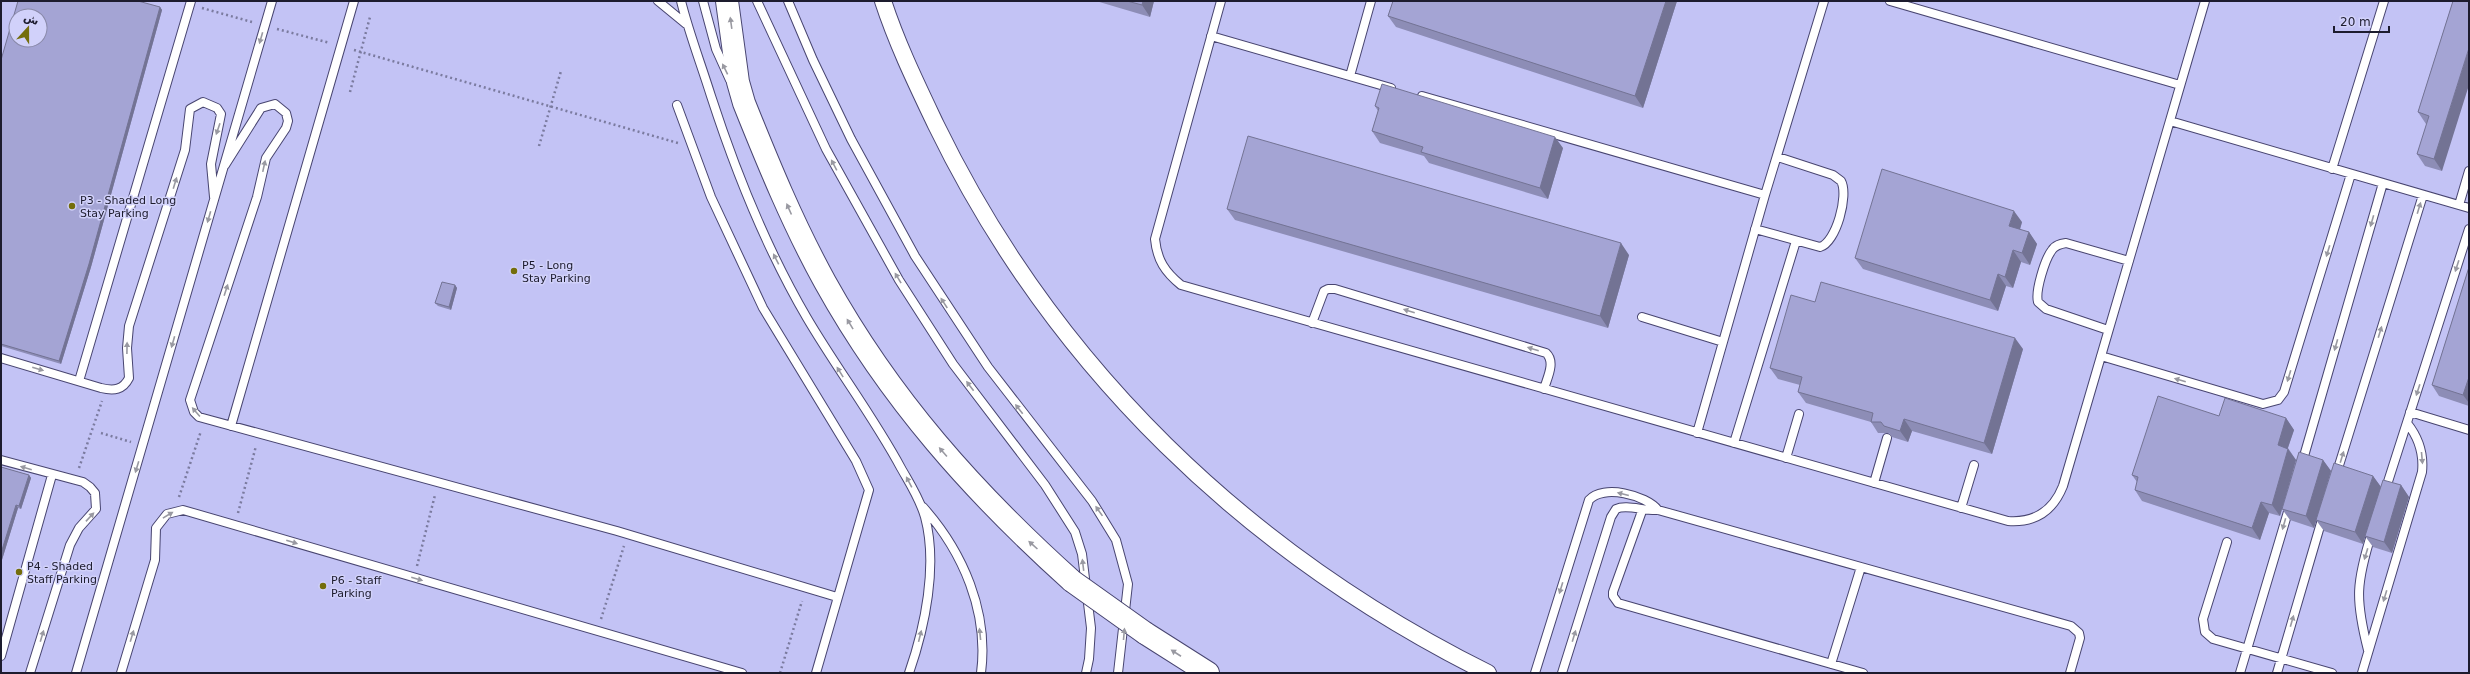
<svg xmlns="http://www.w3.org/2000/svg" width="2470" height="674" font-family="'DejaVu Sans',Cairo,sans-serif">
<style>
.lines{fill:none;stroke-linecap:round;stroke-linejoin:round}
.lane-casing{stroke:#484570;stroke-width:10}
.street-casing{stroke:#484570;stroke-width:18}
.secondary-casing{stroke:#484570;stroke-width:24}
.path{stroke:#7b7b9f;stroke-width:2.5;stroke-dasharray:2 3;stroke-linecap:butt}
.lane{stroke:#fff;stroke-width:8}
.street{stroke:#fff;stroke-width:16}
.secondary{stroke:#fff;stroke-width:22}
.secondary-bridge-casing{stroke:#484570;stroke-width:24;stroke-linecap:butt}
.secondary-bridge{stroke:#fff;stroke-width:22}
.wall{fill:#8d8db6}
.shaded-wall{fill:#737394}
.building{fill:#a4a4d4;stroke:#737394;fill-rule:evenodd}
.oneway{fill:#9999a1}
.poi-dot{fill:#746d0b;stroke:#d1d1fa;stroke-width:1.5}
.labels{text-anchor:middle;dominant-baseline:central;stroke-width:3;stroke-linejoin:round;paint-order:stroke}
.poi-label{font-size:11px;fill:#1d1c2e;stroke:#d1d1fa;text-anchor:start}
</style>
<rect width="100%" height="100%" fill="#c3c3f5"/>
<g class="lines">
<defs>
<path id="lane" d="M658,1L686,24
M681,1C689,33 701,64 711,96C736,173 766,248 807,318C837,369 873,416 901,468C910,484 920,499 925,517C938,565 925,627 909,673
M703,1L716,49L730,80
M757,1L826,149L899,280L953,364L1045,485L1075,532L1082,554L1091,628L1089,659L1086,673
M788,1L813,60L851,139L915,256L988,367L1092,501L1116,540L1128,584L1118,673
M1221,1L1155,239C1157,260 1165,272 1181,285L2008,521C2035,523 2053,511 2063,486L2205,1
M1890,1L2180,85
M1211,36L1391,88
M1350,76L1371,1
M1422,96L1765,195
M677,105L711,197L763,308L856,461L869,490L816,673
M2170,121L2469,208
M225,165L261,108L275,104L286,113L288,121L286,128L266,158L257,197L190,400L194,412L199,417L617,531L837,597
M2332,169L2384,1
M2459,205L2469,171
M1755,229L1820,247C1836,243 1849,195 1841,181L1833,175L1778,157
M1642,317L1723,342
M1312,323L1324,291L1328,289H1335L1546,353C1556,362 1547,378 1544,389
M2108,330L2046,309L2038,302C2035,291 2045,259 2052,250C2055,245 2060,244 2066,243L2129,261
M2101,356L2263,404L2278,400L2284,392L2351,174
M1,358L101,388C114,391 123,390 129,378L127,348L129,326L185,150L190,109L203,102L217,108L221,114L211,164L214,197
M79,381L191,1
M2410,412L2469,430
M231,426L354,1
M1697,433L1765,195L1824,1
M1734,443L1796,241
M1786,458L1799,414
M1,460L83,482L90,487L95,493L96,509L79,528L70,545L30,673
M2302,463L2383,183
M2336,475L2423,195
M1874,483L1887,438
M2385,491L2469,229
M923,507C963,552 989,612 981,673
M1961,508L1974,465
M1642,511L1613,592V596L1618,603L1863,673
M2227,542L2203,619L2205,632L2213,639L2332,673
M2368,650C2355,599 2356,583 2372,532
M1,656L52,475
M1831,664L1861,567
M76,673L272,1
M121,673L155,560L156,528L167,514L183,510L742,673
M1535,673L1589,500C1603,484 1646,495 1658,510
M1562,673L1611,517L1616,509C1626,504 1644,511 1658,510L2071,626L2079,633L2080,638L2070,673
M2240,673L2290,505
M2277,673L2323,516
M2362,673L2422,472C2424,453 2419,438 2407,423"/>
<path id="street" d="M883,1C897,44 917,85 936,125C1054,368 1247,553 1488,673"/>
<path id="secondary" d="M727,1L738,82L744,103C768,163 793,224 825,282C890,399 973,492 1072,581
M1145,633L1208,673"/>
</defs>
<use href="#lane" class="lane-casing"/>
<use href="#street" class="street-casing"/>
<use href="#secondary" class="secondary-casing"/>
<path class="path" d="M202,8L252,22
M277,29L330,43
M354,50L678,143
M350,92L370,17
M539,146L561,71
M101,433L131,442
M79,468L102,401
M179,497L201,431
M238,513L256,446
M417,566L435,495
M601,619L624,546
M780,673L802,601"/>
<use href="#lane" class="lane"/>
<use href="#street" class="street"/>
<use href="#secondary" class="secondary"/>
<defs>
<path id="secondary-bridge" d="M1072,581L1145,633"/>
</defs>
<use href="#secondary-bridge" class="secondary-bridge-casing"/>
<use href="#secondary-bridge" class="secondary-bridge"/>
</g>
<path class="wall" d="M1096,1H1154L1150,17Z
M1393,1H1677L1643,108L1396,27L1388,16Z
M2453,1L2442,171L2425,166L2417,154L2427,124H2426L2418,112Z
M160,7L162,10L91,267L61,364L1,346V60Z
M1375,106L1563,148L1548,199L1429,163L1424,156L1380,143L1372,131L1378,111Z
M1227,209L1629,255L1608,328L1235,220Z
M2022,222L2020,230L2029,232L2037,244L2030,265L2021,262L2013,288L2006,286L1998,311L1863,269L1855,258Z
M2469,267V406L2439,396L2432,385Z
M455,285L457,288L451,310L438,306L435,303Z
M1815,302L2023,349L1992,454L1912,431L1908,442L1892,437L1889,433H1878L1871,422L1806,403L1798,392L1800,385L1778,379L1770,368Z
M2286,418L2294,430L2288,448L2296,460L2280,516L2269,513L2260,540L2142,501L2135,490L2137,482L2132,475Z
M2323,460L2331,471L2314,528L2290,520L2282,509Z
M1,467L29,475L31,478L21,509L18,508L1,563Z
M2373,476L2381,487L2401,485L2409,497L2392,553L2373,547L2365,536L2363,544L2324,531L2316,520Z"/>
<path class="shaded-wall" d="M1143,1H1154L1150,17L1142,5Z
M1666,1H1677L1643,108L1635,96Z
M160,7L162,10L91,267L61,364L59,361Z
M2469,48V85L2442,171L2434,159Z
M1555,137L1563,148L1548,199L1540,188Z
M2014,211L2022,222L2017,238L2009,226Z
M2029,232L2037,244L2030,265L2022,253Z
M1621,243L1629,255L1608,328L1600,316Z
M2013,250L2021,262L2013,288L2005,277Z
M1998,274L2006,286L1998,311L1990,300Z
M455,285L457,288L451,310L449,307Z
M2015,338L2023,349L1992,454L1984,443Z
M2469,377V403L2463,395Z
M2286,418L2294,430L2285,456L2278,445Z
M1904,419L1912,431L1908,442L1900,431Z
M2288,449L2296,460L2280,516L2272,505Z
M2323,460L2331,471L2314,528L2306,516Z
M29,475L31,478L21,509L19,506Z
M2373,476L2381,487L2363,544L2355,532Z
M2401,485L2409,497L2392,553L2384,542Z
M2261,502L2269,513L2260,540L2252,528Z
M16,505L18,508L1,563V553Z"/>
<path class="building" d="M18,1H138L160,7L89,264L59,361L1,344V60ZM16,16H40V40H16Z
M1127,1H1143L1142,5Z
M1393,1H1666L1635,96L1388,16Z
M2453,1H2469V48L2434,159L2417,154L2429,116L2418,112Z
M1382,84L1555,137L1540,188L1421,152L1423,147L1372,131L1379,108L1375,106Z
M1248,136L1621,243L1600,316L1227,209Z
M1882,169L2014,211L2009,226L2029,232L2022,253L2013,250L2005,277L1998,274L1990,300L1855,258Z
M2469,267V377L2463,395L2432,385Z
M442,282L455,285L449,307L435,303Z
M1821,282L2015,338L1984,443L1904,419L1900,431L1884,426L1881,422H1871L1873,413L1798,392L1802,377L1770,368L1791,295L1815,302Z
M2158,396L2219,416L2225,398L2286,418L2278,445L2288,449L2272,505L2261,502L2252,528L2135,490L2138,477L2132,475Z
M2299,452L2323,460L2306,516L2282,509Z
M2334,463L2373,476L2355,532L2316,520Z
M1,467L29,475L19,506L16,505L1,553Z
M2383,480L2401,485L2384,542L2365,536Z"/>
<defs><path id="oneway-solid" d="M-6-.8H1V-3.2L6.5 0L1 3.2V.8H-6Z"/></defs>
<g class="oneway">
<use href="#oneway-solid" transform="translate(731 23) rotate(-98)"/>
<use href="#oneway-solid" transform="translate(261 38) rotate(106)"/>
<use href="#oneway-solid" transform="translate(725 69) rotate(-116)"/>
<use href="#oneway-solid" transform="translate(218 129) rotate(109)"/>
<use href="#oneway-solid" transform="translate(834 165) rotate(-118)"/>
<use href="#oneway-solid" transform="translate(264 166) rotate(-78)"/>
<use href="#oneway-solid" transform="translate(175 183) rotate(-73)"/>
<use href="#oneway-solid" transform="translate(2419 208) rotate(-73)"/>
<use href="#oneway-solid" transform="translate(789 209) rotate(-114)"/>
<use href="#oneway-solid" transform="translate(209 217) rotate(106)"/>
<use href="#oneway-solid" transform="translate(2372 221) rotate(106)"/>
<use href="#oneway-solid" transform="translate(2328 251) rotate(107)"/>
<use href="#oneway-solid" transform="translate(776 259) rotate(-117)"/>
<use href="#oneway-solid" transform="translate(2457 266) rotate(108)"/>
<use href="#oneway-solid" transform="translate(898 278) rotate(-121)"/>
<use href="#oneway-solid" transform="translate(226 290) rotate(-72)"/>
<use href="#oneway-solid" transform="translate(944 303) rotate(-123)"/>
<use href="#oneway-solid" transform="translate(1409 311) rotate(-163)"/>
<use href="#oneway-solid" transform="translate(850 324) rotate(-121)"/>
<use href="#oneway-solid" transform="translate(2380 332) rotate(-73)"/>
<use href="#oneway-solid" transform="translate(173 342) rotate(106)"/>
<use href="#oneway-solid" transform="translate(2336 345) rotate(106)"/>
<use href="#oneway-solid" transform="translate(127 348) rotate(-89)"/>
<use href="#oneway-solid" transform="translate(1533 349) rotate(-163)"/>
<use href="#oneway-solid" transform="translate(38 369) rotate(16)"/>
<use href="#oneway-solid" transform="translate(840 372) rotate(-122)"/>
<use href="#oneway-solid" transform="translate(2289 376) rotate(107)"/>
<use href="#oneway-solid" transform="translate(2180 380) rotate(-164)"/>
<use href="#oneway-solid" transform="translate(970 386) rotate(-127)"/>
<use href="#oneway-solid" transform="translate(2418 390) rotate(108)"/>
<use href="#oneway-solid" transform="translate(1019 409) rotate(-128)"/>
<use href="#oneway-solid" transform="translate(196 412) rotate(-131)"/>
<use href="#oneway-solid" transform="translate(943 452) rotate(-131)"/>
<use href="#oneway-solid" transform="translate(2342 457) rotate(-73)"/>
<use href="#oneway-solid" transform="translate(2422 458) rotate(85)"/>
<use href="#oneway-solid" transform="translate(137 467) rotate(107)"/>
<use href="#oneway-solid" transform="translate(26 468) rotate(-164)"/>
<use href="#oneway-solid" transform="translate(909 482) rotate(-118)"/>
<use href="#oneway-solid" transform="translate(1623 494) rotate(-166)"/>
<use href="#oneway-solid" transform="translate(1099 511) rotate(-125)"/>
<use href="#oneway-solid" transform="translate(168 515) rotate(-31)"/>
<use href="#oneway-solid" transform="translate(90 517) rotate(-47)"/>
<use href="#oneway-solid" transform="translate(2284 524) rotate(106)"/>
<use href="#oneway-solid" transform="translate(292 542) rotate(17)"/>
<use href="#oneway-solid" transform="translate(1033 545) rotate(-138)"/>
<use href="#oneway-solid" transform="translate(2366 554) rotate(107)"/>
<use href="#oneway-solid" transform="translate(1083 565) rotate(-97)"/>
<use href="#oneway-solid" transform="translate(417 579) rotate(16)"/>
<use href="#oneway-solid" transform="translate(1561 588) rotate(107)"/>
<use href="#oneway-solid" transform="translate(2385 596) rotate(107)"/>
<use href="#oneway-solid" transform="translate(2292 621) rotate(-74)"/>
<use href="#oneway-solid" transform="translate(980 634) rotate(-96)"/>
<use href="#oneway-solid" transform="translate(1124 634) rotate(-85)"/>
<use href="#oneway-solid" transform="translate(42 636) rotate(-73)"/>
<use href="#oneway-solid" transform="translate(132 636) rotate(-73)"/>
<use href="#oneway-solid" transform="translate(920 636) rotate(-76)"/>
<use href="#oneway-solid" transform="translate(1574 636) rotate(-73)"/>
<use href="#oneway-solid" transform="translate(1176 653) rotate(-147)"/>
</g>
<g class="poi-dot">
<circle cx="72" cy="206" r="4"/>
<circle cx="514" cy="271" r="4"/>
<circle cx="19" cy="572" r="4"/>
<circle cx="323" cy="586" r="4"/>
</g>
<g class="labels">
<g class="poi-label">
<text x="80" y="200">P3 - Shaded Long<tspan x="80" dy="13">Stay Parking</tspan></text>
<text x="522" y="265">P5 - Long<tspan x="522" dy="13">Stay Parking</tspan></text>
<text x="27" y="566">P4 - Shaded<tspan x="27" dy="13">Staff Parking</tspan></text>
<text x="331" y="580">P6 - Staff<tspan x="331" dy="13">Parking</tspan></text>
</g>
</g>
<rect width="2470" height="674" fill="none" stroke="#1d1c2e" stroke-width="4"/>
<g transform="translate(28 28) rotate(21)"><circle r="19" fill="#d1d1fa" stroke="#8989a8"/>
<path d="M0-3L7 15L0 10L-7 15Z" fill="#746d0b"/>
<text y="-6" font-size="11" font-weight="bold" text-anchor="middle" fill="#1d1c2e">ش</text>
</g>
<path d="M2334 26v6h55v-6" fill="none" stroke="#1d1c2e" stroke-width="2"/>
<text x="2340" y="26" font-size="12" fill="#1d1c2e" stroke="#d1d1fa" stroke-width="3" paint-order="stroke">20 m</text>
</svg>
